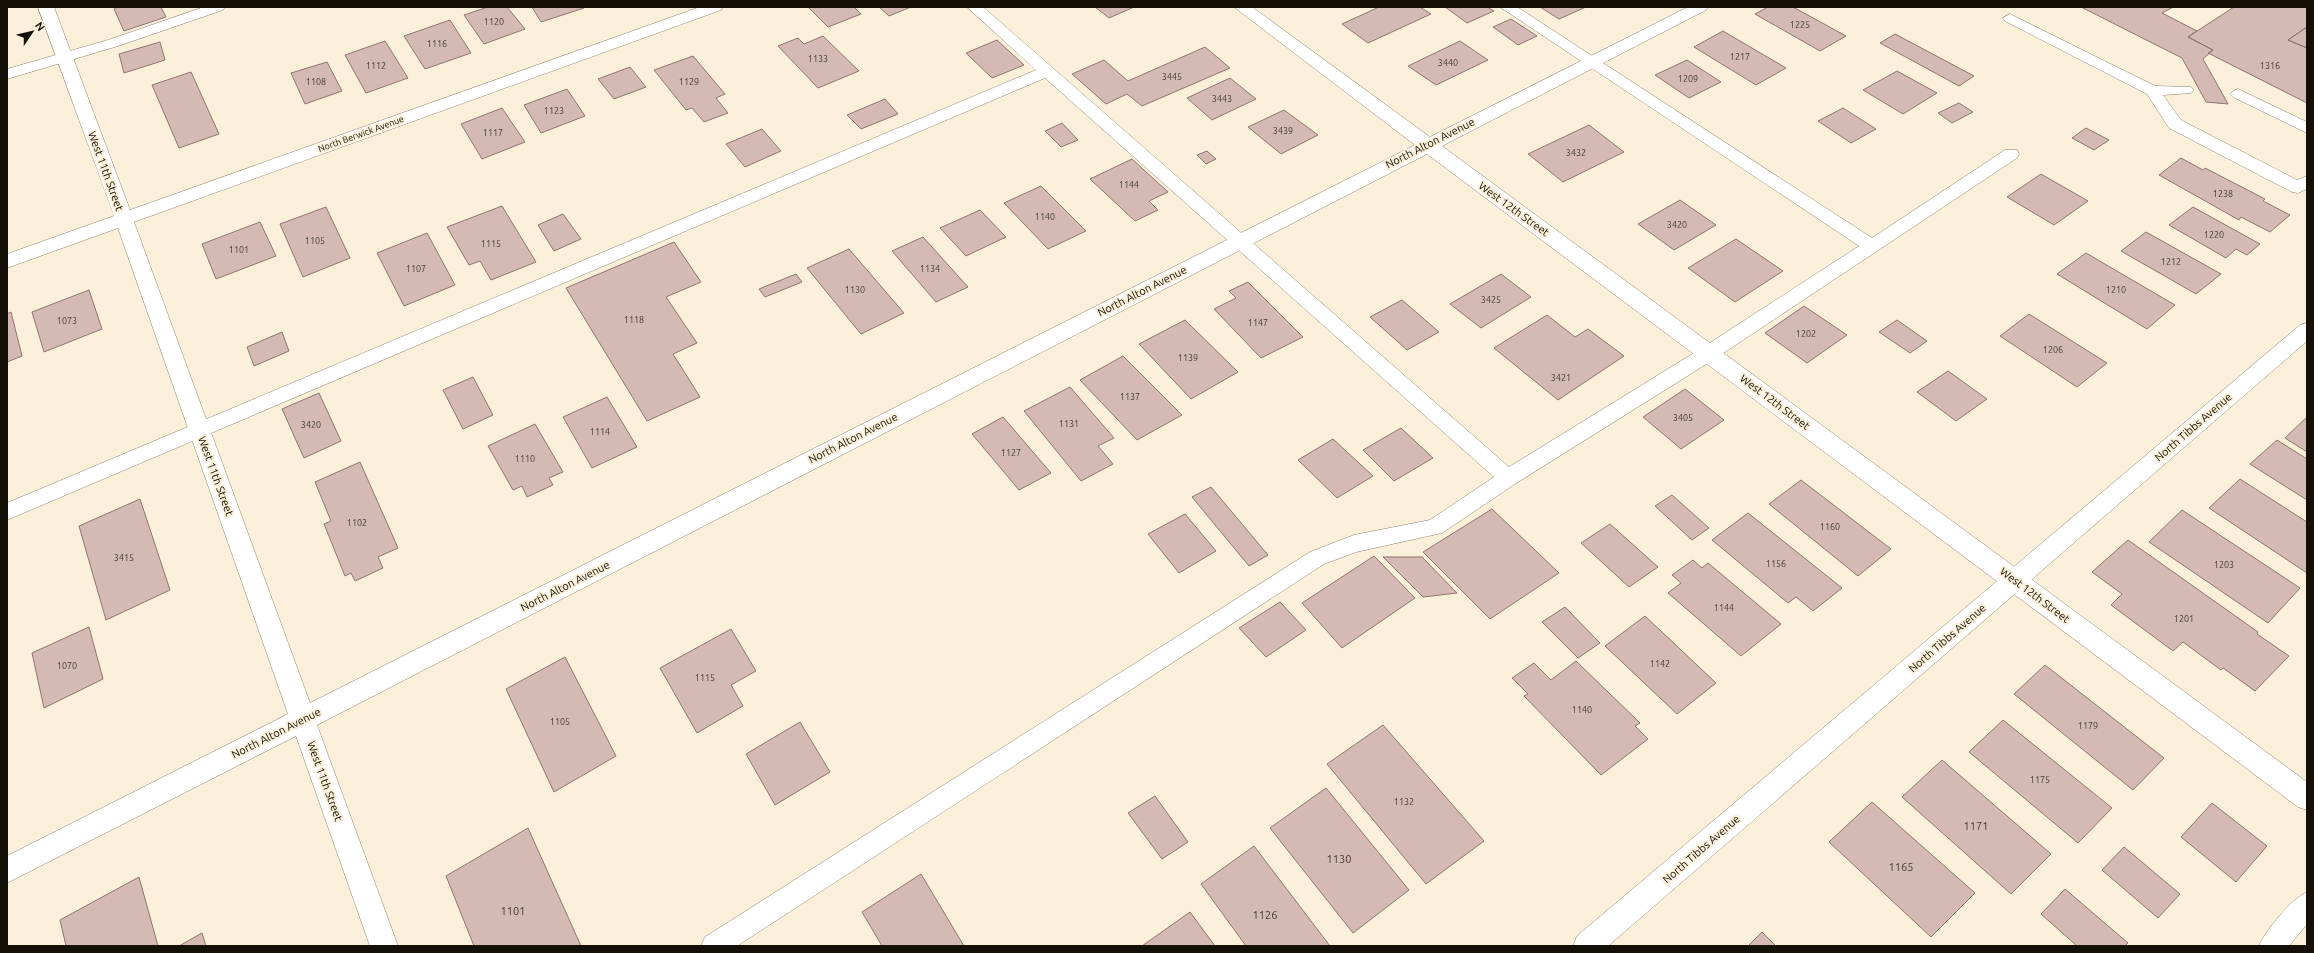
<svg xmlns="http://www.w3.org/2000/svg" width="2314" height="953" font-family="Ubuntu,sans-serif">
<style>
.building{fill:#d5bab4;stroke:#8d7570}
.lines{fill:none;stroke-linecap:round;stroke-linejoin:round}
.service-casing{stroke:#8d846f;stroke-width:1}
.minor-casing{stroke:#8d846f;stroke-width:1}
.tertiary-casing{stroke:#8d846f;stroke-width:1}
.service{fill:#fff;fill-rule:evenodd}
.minor{fill:#fff;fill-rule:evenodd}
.tertiary{fill:#fff;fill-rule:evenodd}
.labels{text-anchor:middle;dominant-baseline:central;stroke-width:4;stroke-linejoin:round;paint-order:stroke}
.number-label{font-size:9px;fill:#443a33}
.far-street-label{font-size:9px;fill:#141008;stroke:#faf0d9}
.street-label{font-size:11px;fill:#141008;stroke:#faf0d9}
.near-number-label{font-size:11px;fill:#443a33}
</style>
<rect width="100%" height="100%" fill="#faf0d9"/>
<path class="building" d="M118,7H161L166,17L124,31L114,9Z
M488,7H507L525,29L484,44L464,15Z
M532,7H583L584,8L541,22Z
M808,7H854L861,14L828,27Z
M879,7H911L889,16Z
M1095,7H1134L1109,18Z
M1379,7H1420L1431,14L1368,43L1342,24Z
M1445,7H1487L1494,11L1467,23Z
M1540,7H1586L1559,19Z
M1768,7H1793L1846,36L1820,51L1755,14Z
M2081,7H2173L2162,13L2197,31L2188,37L2213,50L2203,59L2228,104L2206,102L2182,58Z
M2234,7H2307V27L2288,40L2307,48V103L2208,53L2213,50L2188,37Z
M1511,19L1537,36L1518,45L1493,27Z
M450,20L471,53L425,69L404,36Z
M2307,27V48L2288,40Z
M1723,31L1786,68L1756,85L1694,47Z
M1895,34L1974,76L1959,86L1880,43Z
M823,36L859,71L818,88L778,46L798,38L804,44Z
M997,40L1024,65L992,78L966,53Z
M385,41L408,78L366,93L345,55Z
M1460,41L1488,60L1436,85L1408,66Z
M160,42L165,60L124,73L119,54Z
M1205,47L1230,68L1142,106L1127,94L1106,104L1072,74L1104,60L1128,81Z
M693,56L725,94L716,98L728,113L704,122L692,108L686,110L654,70Z
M1687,60L1721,82L1689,98L1655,75Z
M327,62L342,91L305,104L291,73Z
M630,67L646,87L614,99L598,79Z
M1897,71L1937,93L1903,114L1863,90Z
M191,72L219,134L179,148L152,85Z
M1230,78L1256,99L1212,120L1187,98Z
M567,89L585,116L541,133L524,105Z
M885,99L898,114L861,129L847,115Z
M1959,103L1973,112L1952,123L1938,113Z
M502,108L525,142L482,159L461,124Z
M1843,108L1876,129L1851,143L1818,121Z
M1284,110L1318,135L1281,154L1248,127Z
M1062,123L1078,140L1061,147L1045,131Z
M1589,125L1624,152L1563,182L1528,154Z
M2086,128L2109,140L2094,150L2072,138Z
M762,129L781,151L745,167L726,144Z
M1207,151L1216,159L1206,164L1197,155Z
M2181,158L2203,170L2205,168L2265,199L2263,201L2290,215L2270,232L2241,217L2239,220L2159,175Z
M1132,159L1168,192L1149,201L1158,210L1135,221L1090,179Z
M2041,174L2088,201L2054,225L2007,197Z
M1041,186L1086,231L1048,249L1004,203Z
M1680,200L1716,225L1674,250L1638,224Z
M502,206L536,262L491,280L480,261L469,265L447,227Z
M326,207L350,258L303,277L280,224Z
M2193,207L2260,244L2247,255L2236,249L2226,258L2169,225Z
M980,210L1006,237L966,256L940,228Z
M563,214L581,239L554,251L538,225Z
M260,222L276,256L216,279L202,244Z
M2146,232L2221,274L2196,294L2121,251Z
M427,233L455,285L404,306L377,253Z
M923,237L968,287L936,302L892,251Z
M1736,239L1783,271L1735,302L1688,268Z
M674,242L701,282L666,297L697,343L673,354L700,397L647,421L566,288Z
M849,249L904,313L861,334L807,268Z
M2086,253L2175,305L2147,329L2057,274Z
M796,274L802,282L765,297L759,289Z
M1501,274L1531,297L1481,328L1450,304Z
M1248,282L1303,337L1261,358L1214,309L1236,298L1229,291Z
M89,290L102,329L44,352L32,312Z
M1402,300L1439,332L1407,350L1370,317Z
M1804,306L1847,335L1807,363L1765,333Z
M11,312L22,356L7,362V314Z
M2029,314L2107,363L2077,387L2000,336Z
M1547,315L1575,337L1588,329L1624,356L1558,400L1494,348Z
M1185,320L1238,372L1191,399L1139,344Z
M1897,320L1927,341L1910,353L1879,332Z
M282,332L289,351L254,366L247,347Z
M1123,356L1182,415L1137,440L1080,380Z
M1948,371L1987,399L1956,421L1917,392Z
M473,377L493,415L463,429L443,390Z
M1070,387L1114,438L1098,446L1113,464L1081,481L1024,411Z
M1685,389L1724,420L1681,449L1643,417Z
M319,393L341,441L304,458L282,409Z
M607,397L637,447L592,468L563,417Z
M1003,417L1051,473L1019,490L972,434Z
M2307,417V452L2285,438Z
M535,424L563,472L549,478L553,485L527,497L522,486L513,490L488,446Z
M1401,428L1433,458L1394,481L1363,450Z
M1333,439L1373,476L1337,498L1298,460Z
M2277,440L2307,459V500L2250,464Z
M360,462L398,548L378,557L383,568L355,581L351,573L345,576L324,524L331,521L315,482Z
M2240,479L2307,522V573L2209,508Z
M1801,480L1891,549L1858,576L1769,504Z
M1211,487L1268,555L1249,566L1192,497Z
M1672,495L1709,528L1692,540L1655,506Z
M140,499L170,590L106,620L79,526Z
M1492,509L1559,573L1490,619L1423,552Z
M2182,510L2300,588L2268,623L2149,542Z
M1748,513L1842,588L1813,611L1796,597L1788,603L1712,540Z
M1185,514L1216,551L1179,573L1148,534Z
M1610,524L1658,567L1629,587L1581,543Z
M2128,540L2258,632L2257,634L2289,656L2255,691L2223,668L2221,670L2183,642L2173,651L2111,605L2122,594L2092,572Z
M1374,556L1415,598L1342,648L1302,603Z
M1383,557H1422L1457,593L1423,597Z
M1693,560L1702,568L1708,563L1781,624L1741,656L1668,593L1681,583L1672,575Z
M1280,602L1306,630L1266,657L1239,628Z
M1565,607L1600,643L1578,658L1542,622Z
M1645,616L1716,683L1677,714L1605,646Z
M89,627L103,679L44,708L32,653Z
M731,629L756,671L731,685L743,706L697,733L660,668Z
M565,657L616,756L554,792L506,689Z
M1576,661L1640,723L1635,726L1648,739L1601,775L1524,696L1528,694L1512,678L1534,663L1551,680Z
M2045,665L2164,758L2133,790L2014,694Z
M2003,720L2112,808L2078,843L1969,752Z
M800,722L830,772L775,805L746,754Z
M1383,725L1484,841L1426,884L1327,764Z
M1942,760L2051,854L2011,894L1902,797Z
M1326,788L1409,890L1353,933L1270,828Z
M1155,796L1188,842L1162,859L1128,813Z
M1872,802L1975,893L1931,937L1829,842Z
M2212,803L2267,846L2236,882L2181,837Z
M528,828L581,946H474L446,876Z
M1254,846L1330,946H1246L1201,884Z
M2124,847L2180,894L2158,918L2102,870Z
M921,874L964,946H882L862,912Z
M139,877L158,946H66L60,920Z
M2065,889L2128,943L2125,946H2077L2041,914Z
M1190,912L1215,946H1142Z
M1762,932L1776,946H1748Z
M202,933L206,946H179Z"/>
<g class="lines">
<defs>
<path id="service" d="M204,7H225L223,10L118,46L7,79V69L108,40Z
M967,7H983L1509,467L1702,348L1859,246L1500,7H1517L1872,238L2005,150H2017L2019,154L2017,158L1716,358L1515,484L1442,533L1356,552L1324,564L737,946H701L705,937L1310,552L1354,535L1430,520L1494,477L1045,78L7,520V503L1036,70Z
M2010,14L2155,86L2191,87L2194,90L2191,93L2163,95L2181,120L2297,180L2307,176V189L2298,193L2292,192L2169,128L2147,94L2005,21L2003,18Z
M2238,89L2307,122V133L2233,97L2230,94L2233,91Z
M2307,892V924L2289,946H2259C2266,930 2291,899 2307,892Z"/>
<path id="minor" d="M38,7H54L130,210L700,7H723L721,10L134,222L310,703L1415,145L1234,7H1252L1430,137L1688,7H1708L1706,10L1442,146L2307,782V810L2298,807L1427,154L317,725L398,946H370L296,736L7,883V856L288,714L118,228L7,268V254L114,216Z"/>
<path id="tertiary" d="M2307,323V341L1608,946H1573L1577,936L2300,325Z"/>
</defs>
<use href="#service" class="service-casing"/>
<use href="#minor" class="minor-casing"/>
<use href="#tertiary" class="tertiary-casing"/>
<use href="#service" class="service"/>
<use href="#minor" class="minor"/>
<use href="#tertiary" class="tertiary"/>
</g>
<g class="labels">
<g class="number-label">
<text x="494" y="22">1120</text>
<text x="1800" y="25">1225</text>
<text x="437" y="44">1116</text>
<text x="1740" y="57">1217</text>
<text x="818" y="59">1133</text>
<text x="1448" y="63">3440</text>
<text x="376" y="66">1112</text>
<text x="2270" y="66">1316</text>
<text x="1172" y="77">3445</text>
<text x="1688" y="79">1209</text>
<text x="316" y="82">1108</text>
<text x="689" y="82">1129</text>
<text x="1222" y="99">3443</text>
<text x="554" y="111">1123</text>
<text x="1283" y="131">3439</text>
<text x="493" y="133">1117</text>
<text x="1576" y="153">3432</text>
<text x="1129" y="185">1144</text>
<text x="2223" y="194">1238</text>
<text x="1045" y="217">1140</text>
<text x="1677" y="225">3420</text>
<text x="2214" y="235">1220</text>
<text x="315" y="241">1105</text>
<text x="491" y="244">1115</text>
<text x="239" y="250">1101</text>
<text x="2171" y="262">1212</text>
<text x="416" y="269">1107</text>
<text x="930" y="269">1134</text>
<text x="855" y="290">1130</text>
<text x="2116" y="290">1210</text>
<text x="1491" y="300">3425</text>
<text x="634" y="320">1118</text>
<text x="67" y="321">1073</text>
<text x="1258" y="323">1147</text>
<text x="1806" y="334">1202</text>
<text x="2053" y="350">1206</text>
<text x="1188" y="358">1139</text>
<text x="1561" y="378">3421</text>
<text x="1130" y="397">1137</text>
<text x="1683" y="418">3405</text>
<text x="1069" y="424">1131</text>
<text x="311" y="425">3420</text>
<text x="600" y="432">1114</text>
<text x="1011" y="453">1127</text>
<text x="525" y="459">1110</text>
<text x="357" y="523">1102</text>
<text x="1830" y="527">1160</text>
<text x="124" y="558">3415</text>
<text x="1776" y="564">1156</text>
<text x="2224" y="565">1203</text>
<text x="1724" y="608">1144</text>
<text x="2184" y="619">1201</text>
<text x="1660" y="664">1142</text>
<text x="67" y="666">1070</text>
<text x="705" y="678">1115</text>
<text x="1582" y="710">1140</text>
<text x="560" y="722">1105</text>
<text x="2088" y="726">1179</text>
<text x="2040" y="780">1175</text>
<text x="1404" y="802">1132</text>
</g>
<g class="far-street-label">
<text transform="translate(361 134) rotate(-20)">North Berwick Avenue</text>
</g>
<g class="street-label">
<text transform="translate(1430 143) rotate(-27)">North Alton Avenue</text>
<text transform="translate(106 171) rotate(70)">West 11th Street</text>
<text transform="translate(1514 209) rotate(36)">West 12th Street</text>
<text transform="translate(1142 291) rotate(-27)">North Alton Avenue</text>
<text transform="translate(1775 402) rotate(37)">West 12th Street</text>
<text transform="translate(2193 427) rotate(-41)">North Tibbs Avenue</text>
<text transform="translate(853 438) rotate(-27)">North Alton Avenue</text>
<text transform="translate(216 476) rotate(70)">West 11th Street</text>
<text transform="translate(565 586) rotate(-27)">North Alton Avenue</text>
<text transform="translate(2035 595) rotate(37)">West 12th Street</text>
<text transform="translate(1947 638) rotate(-41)">North Tibbs Avenue</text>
<text transform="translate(276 733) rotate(-27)">North Alton Avenue</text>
<text transform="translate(325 781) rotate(70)">West 11th Street</text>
<text transform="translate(1701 849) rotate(-41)">North Tibbs Avenue</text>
</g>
<g class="near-number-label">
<text x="1976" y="826">1171</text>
<text x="1339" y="859">1130</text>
<text x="1901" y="867">1165</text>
<text x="513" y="911">1101</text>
<text x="1265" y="915">1126</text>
</g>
</g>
<rect width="2314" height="953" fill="none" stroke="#141008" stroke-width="16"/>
<g transform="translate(32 32) rotate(55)" stroke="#faf0d9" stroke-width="3" paint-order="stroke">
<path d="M0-3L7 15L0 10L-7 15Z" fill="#141008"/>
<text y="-6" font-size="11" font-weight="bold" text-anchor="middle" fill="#141008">N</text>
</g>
</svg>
